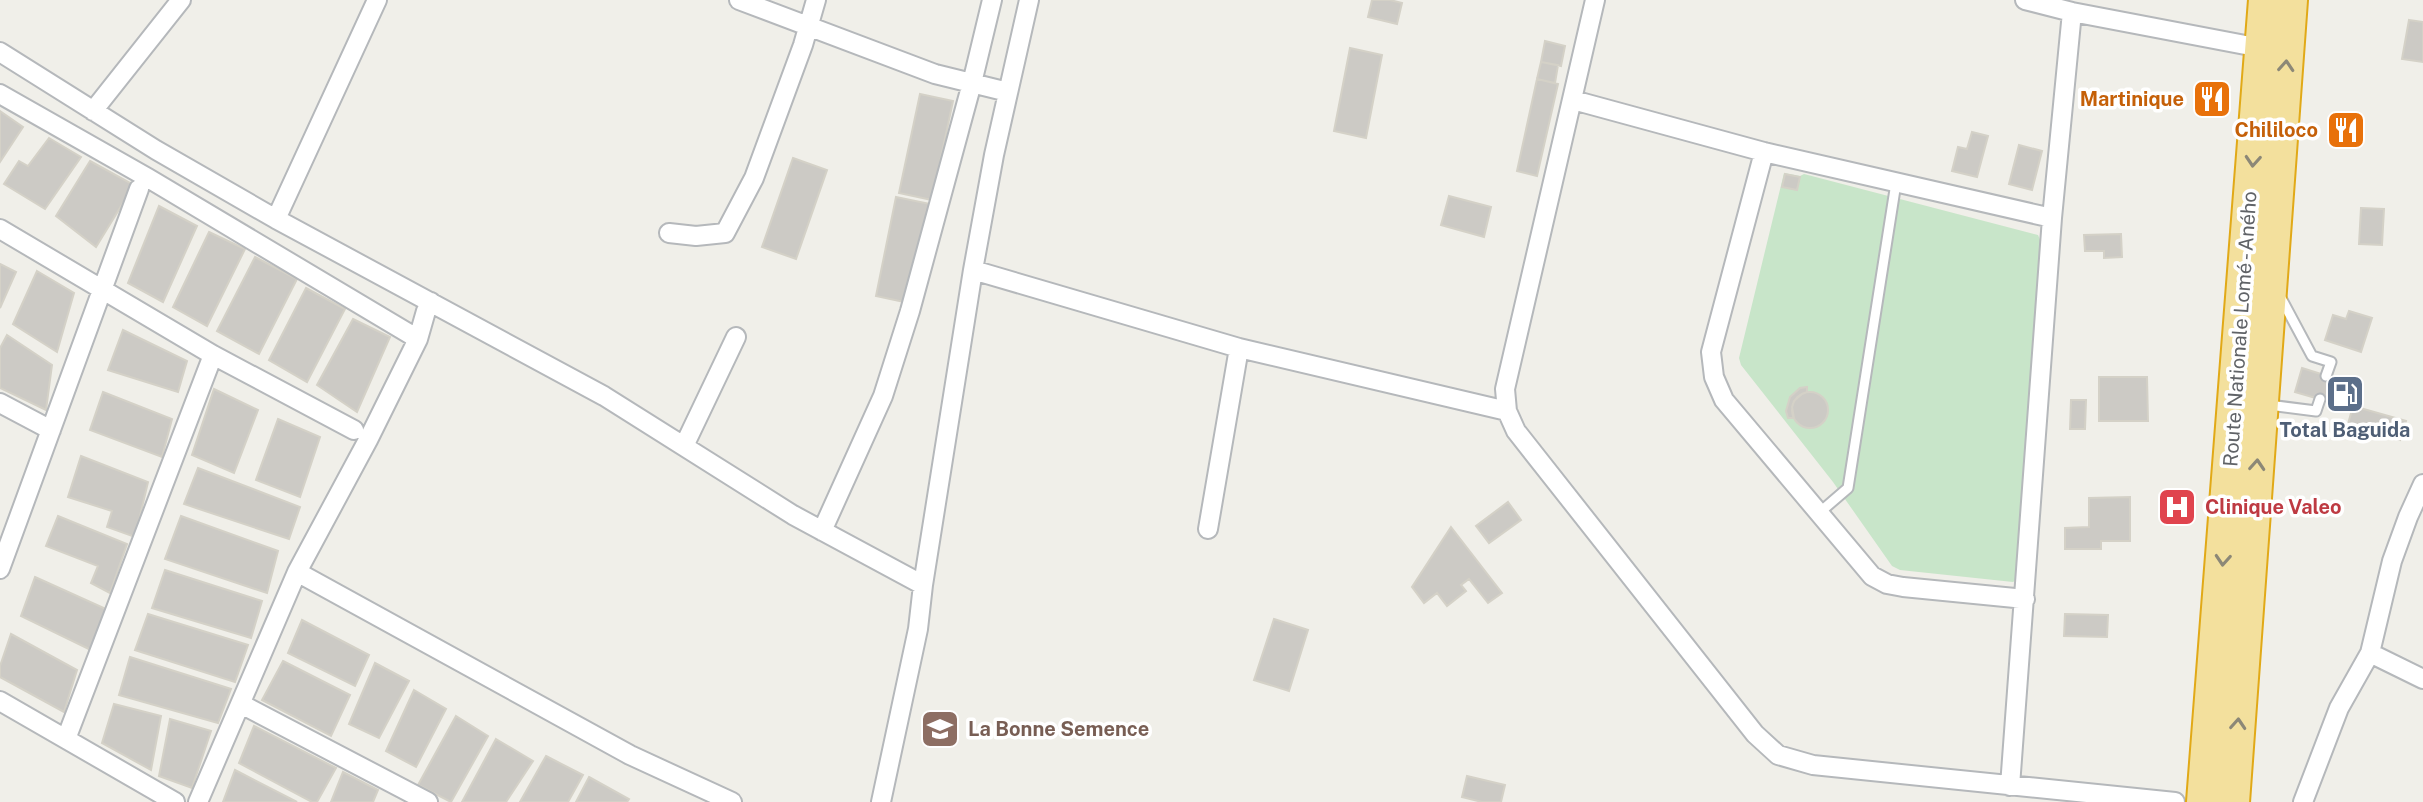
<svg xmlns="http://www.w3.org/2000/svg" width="2423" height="802" font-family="'Public Sans',sans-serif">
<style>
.green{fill:#c8e5c9}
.building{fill:#cccac5;stroke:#d4d1c7;stroke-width:2}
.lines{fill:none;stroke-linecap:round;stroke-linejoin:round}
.lane-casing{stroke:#b5b8bb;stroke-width:13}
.street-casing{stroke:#b5b8bb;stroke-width:22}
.highway-casing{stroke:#e1a917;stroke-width:38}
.lane{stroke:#fff;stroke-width:9}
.street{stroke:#fff;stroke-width:18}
.highway{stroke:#f3e09d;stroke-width:34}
.oneway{stroke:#8c8877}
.labels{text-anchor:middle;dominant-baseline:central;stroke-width:7;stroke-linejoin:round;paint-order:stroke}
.food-label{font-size:20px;font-weight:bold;fill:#c56008;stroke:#fff;text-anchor:end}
.street-label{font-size:20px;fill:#606367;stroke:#fff}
.service-label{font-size:20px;font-weight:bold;fill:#4e5e75;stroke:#fff}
.health-label{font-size:20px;font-weight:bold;fill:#be3a42;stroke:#fff;text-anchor:start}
.education-label{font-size:20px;font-weight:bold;fill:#785e54;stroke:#fff;text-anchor:start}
</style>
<rect width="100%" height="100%" fill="#f0efe9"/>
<path class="green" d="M1784,173L1800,176L1804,174L2038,235L2041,242L2024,575L2013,582L1900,570L1892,566L1833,482L1741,365L1739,358Z"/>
<path class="building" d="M1372,0H1390L1402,3L1397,24L1368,17Z
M2409,20L2423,22V62L2402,59Z
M1545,41L1565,46L1561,66L1541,62Z
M1350,48L1382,55L1366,138L1334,131Z
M1541,62L1558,65L1555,83L1537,79Z
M1537,79L1558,84L1537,176L1517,171Z
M920,94L953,101L932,200L899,193Z
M0,111L23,127L0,162Z
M2329,127H2355L2354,141L2328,140Z
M1972,132L1988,136L1977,177L1952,171L1958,147L1967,149Z
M49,138L81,157L45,209L4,184L19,161L28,166Z
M2019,145L2042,151L2032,190L2009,184Z
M793,158L827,170L796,259L762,247Z
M90,161L134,185L96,247L56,216Z
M1785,174L1800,177L1797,190L1782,187Z
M1449,196L1491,207L1484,237L1441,225Z
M896,197L930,204L909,303L876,296Z
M159,206L197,226L163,302L128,283Z
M2361,208L2384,209L2382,245L2359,244Z
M209,232L245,249L207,326L173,307Z
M2121,234L2122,257L2104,258V251H2085L2084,235Z
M255,257L297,279L259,354L217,331Z
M0,264L16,272L0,308Z
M37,271L74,293L57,352L13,324Z
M306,288L345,309L307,382L269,360Z
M2349,311L2372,318L2361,352L2325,340L2333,315L2346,319Z
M353,319L390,337L357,412L317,385Z
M123,330L187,361L178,392L108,370Z
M7,335L52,365L46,410L0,388V348Z
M2302,368L2340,380L2333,403L2295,392Z
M2099,377H2147L2148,421H2099Z
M1807,387V392L1802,394L1794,401L1792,407L1794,418H1788L1786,411L1790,397L1800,388Z
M214,389L258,410L234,473L192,455Z
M103,392L172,419L162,457L90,430Z
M1792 410a18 18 0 1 1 36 0a18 18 0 1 1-36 0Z
M2071,400H2086L2085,429H2070Z
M2353,406L2406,421L2400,440L2348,424Z
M278,419L320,437L300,497L256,480Z
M81,456L148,482L135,537L107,527L112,511L68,497Z
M198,468L300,507L289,539L184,504Z
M2130,497V541H2101V549H2065V528L2089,527V498Z
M1508,502L1521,520L1489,543L1476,526Z
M58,516L127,544L110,593L91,583L98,566L46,546Z
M181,516L278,551L267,593L165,559Z
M1451,527L1502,593L1488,603L1469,579L1461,585L1466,591L1447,606L1437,593L1424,603L1412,587Z
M165,570L262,601L251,638L152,608Z
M35,577L106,609L91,650L21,616Z
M148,614L248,645L235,682L135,650Z
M2065,614L2108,615L2107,637L2064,636Z
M1274,619L1308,630L1289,691L1254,680Z
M302,620L369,655L355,686L288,653Z
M11,634L77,670L64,712L0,677V666Z
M130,657L231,689L218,723L119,695Z
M283,661L350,695L331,736L262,700Z
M375,663L409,681L379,738L349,724Z
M414,690L446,709L416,767L386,751Z
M114,704L161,716L151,770L102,743Z
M456,716L488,736L451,802L418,785Z
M170,719L211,731L192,788L159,776Z
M254,726L336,768L317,802H312L239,763Z
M496,739L533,761L506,802H462Z
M546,756L583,775L568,802H520Z
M235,770L297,802H223Z
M343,772L378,790L373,802H331Z
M1467,776L1505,785L1501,802H1482L1462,797Z
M589,777L629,799L627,802H576Z"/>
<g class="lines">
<defs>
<path id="lane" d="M2281,298L2312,356L2331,362L2326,376
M2269,405L2316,411L2320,399
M1819,513L1848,488L1896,183"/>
<path id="street" d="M739,0L935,74L1008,92
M1595,0L1505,389L1507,411L1516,431L1755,734L1778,755L1813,765L2175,802
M2025,0L2072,12L2261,48
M0,52L156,150L276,219L604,396L793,515L923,585
M0,94L148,178L418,339
M1573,100L1764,152L2052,218
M93,111L181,0
M1764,152L1711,352L1714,377L1724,400L1872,576L1887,584L1903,587L2025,599
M276,219L377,0
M0,229L213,355L354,430
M669,233L696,236L725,233L754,178L803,45L816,0
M973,270L1239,348L1507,411
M0,403L51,430
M684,446L736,337
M1208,529L1239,348
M822,531L883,396L910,311L972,83L992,0
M0,569L139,189
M297,572L630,755L732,802
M2370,653L2423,679
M0,701L175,802
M241,704L428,802
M66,739L213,355
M2010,786L2052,218L2072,12
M198,802L297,572L368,440L418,339L426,311L431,302
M881,802L918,629L923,585L973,270L994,155L1029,0
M2303,802L2339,708L2370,653L2392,561L2408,517L2423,484"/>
<path id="highway" d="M2204,802L2266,0
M2232,802L2290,0"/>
</defs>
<use href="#lane" class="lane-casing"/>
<use href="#street" class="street-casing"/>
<use href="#highway" class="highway-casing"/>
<use href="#lane" class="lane"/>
<use href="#street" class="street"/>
<use href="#highway" class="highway"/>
</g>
<defs><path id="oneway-chevron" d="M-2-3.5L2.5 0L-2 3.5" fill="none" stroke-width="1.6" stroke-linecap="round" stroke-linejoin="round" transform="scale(2)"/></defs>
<g class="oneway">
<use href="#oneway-chevron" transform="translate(2286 66) rotate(-86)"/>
<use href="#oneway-chevron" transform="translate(2253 161) rotate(94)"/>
<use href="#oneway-chevron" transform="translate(2257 465) rotate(-86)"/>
<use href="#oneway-chevron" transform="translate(2223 560) rotate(94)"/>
<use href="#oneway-chevron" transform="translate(2238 724) rotate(-86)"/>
</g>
<defs>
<symbol id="restaurant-square" viewBox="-11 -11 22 22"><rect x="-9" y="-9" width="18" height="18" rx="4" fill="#e8710a" stroke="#fff"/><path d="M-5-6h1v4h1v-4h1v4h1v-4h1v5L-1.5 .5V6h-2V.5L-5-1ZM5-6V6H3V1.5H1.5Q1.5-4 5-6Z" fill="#fff"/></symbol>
<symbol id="fuel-square" viewBox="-11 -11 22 22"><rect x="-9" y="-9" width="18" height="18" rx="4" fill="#5c6f8a" stroke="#fff"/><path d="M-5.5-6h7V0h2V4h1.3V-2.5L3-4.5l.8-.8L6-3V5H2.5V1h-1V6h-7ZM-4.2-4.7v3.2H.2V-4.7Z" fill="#fff"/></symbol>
<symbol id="hospital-square" viewBox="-11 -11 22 22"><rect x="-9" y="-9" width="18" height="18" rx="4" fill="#e0444e" stroke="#fff"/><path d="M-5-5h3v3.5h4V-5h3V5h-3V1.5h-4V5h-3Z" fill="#fff"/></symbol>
<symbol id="school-square" viewBox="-11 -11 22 22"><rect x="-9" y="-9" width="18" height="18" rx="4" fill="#8d6e63" stroke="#fff"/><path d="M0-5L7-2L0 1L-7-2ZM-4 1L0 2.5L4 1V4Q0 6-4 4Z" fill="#fff"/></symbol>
</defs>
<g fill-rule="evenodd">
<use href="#restaurant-square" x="2190" y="77" width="44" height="44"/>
<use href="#restaurant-square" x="2324" y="108" width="44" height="44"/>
<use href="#fuel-square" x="2323" y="372" width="44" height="44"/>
<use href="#hospital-square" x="2155" y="485" width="44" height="44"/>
<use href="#school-square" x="918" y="707" width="44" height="44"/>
</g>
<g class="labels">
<g class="food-label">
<text x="2184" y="99">Martinique</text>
<text x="2318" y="130">Chililoco</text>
</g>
<g class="street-label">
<text transform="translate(2240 329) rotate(-86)">Route Nationale Lomé - Aného</text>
</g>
<g class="service-label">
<text x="2345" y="430">Total Baguida</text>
</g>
<g class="health-label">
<text x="2205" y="507">Clinique Valeo</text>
</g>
<g class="education-label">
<text x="968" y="729">La Bonne Semence</text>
</g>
</g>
</svg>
